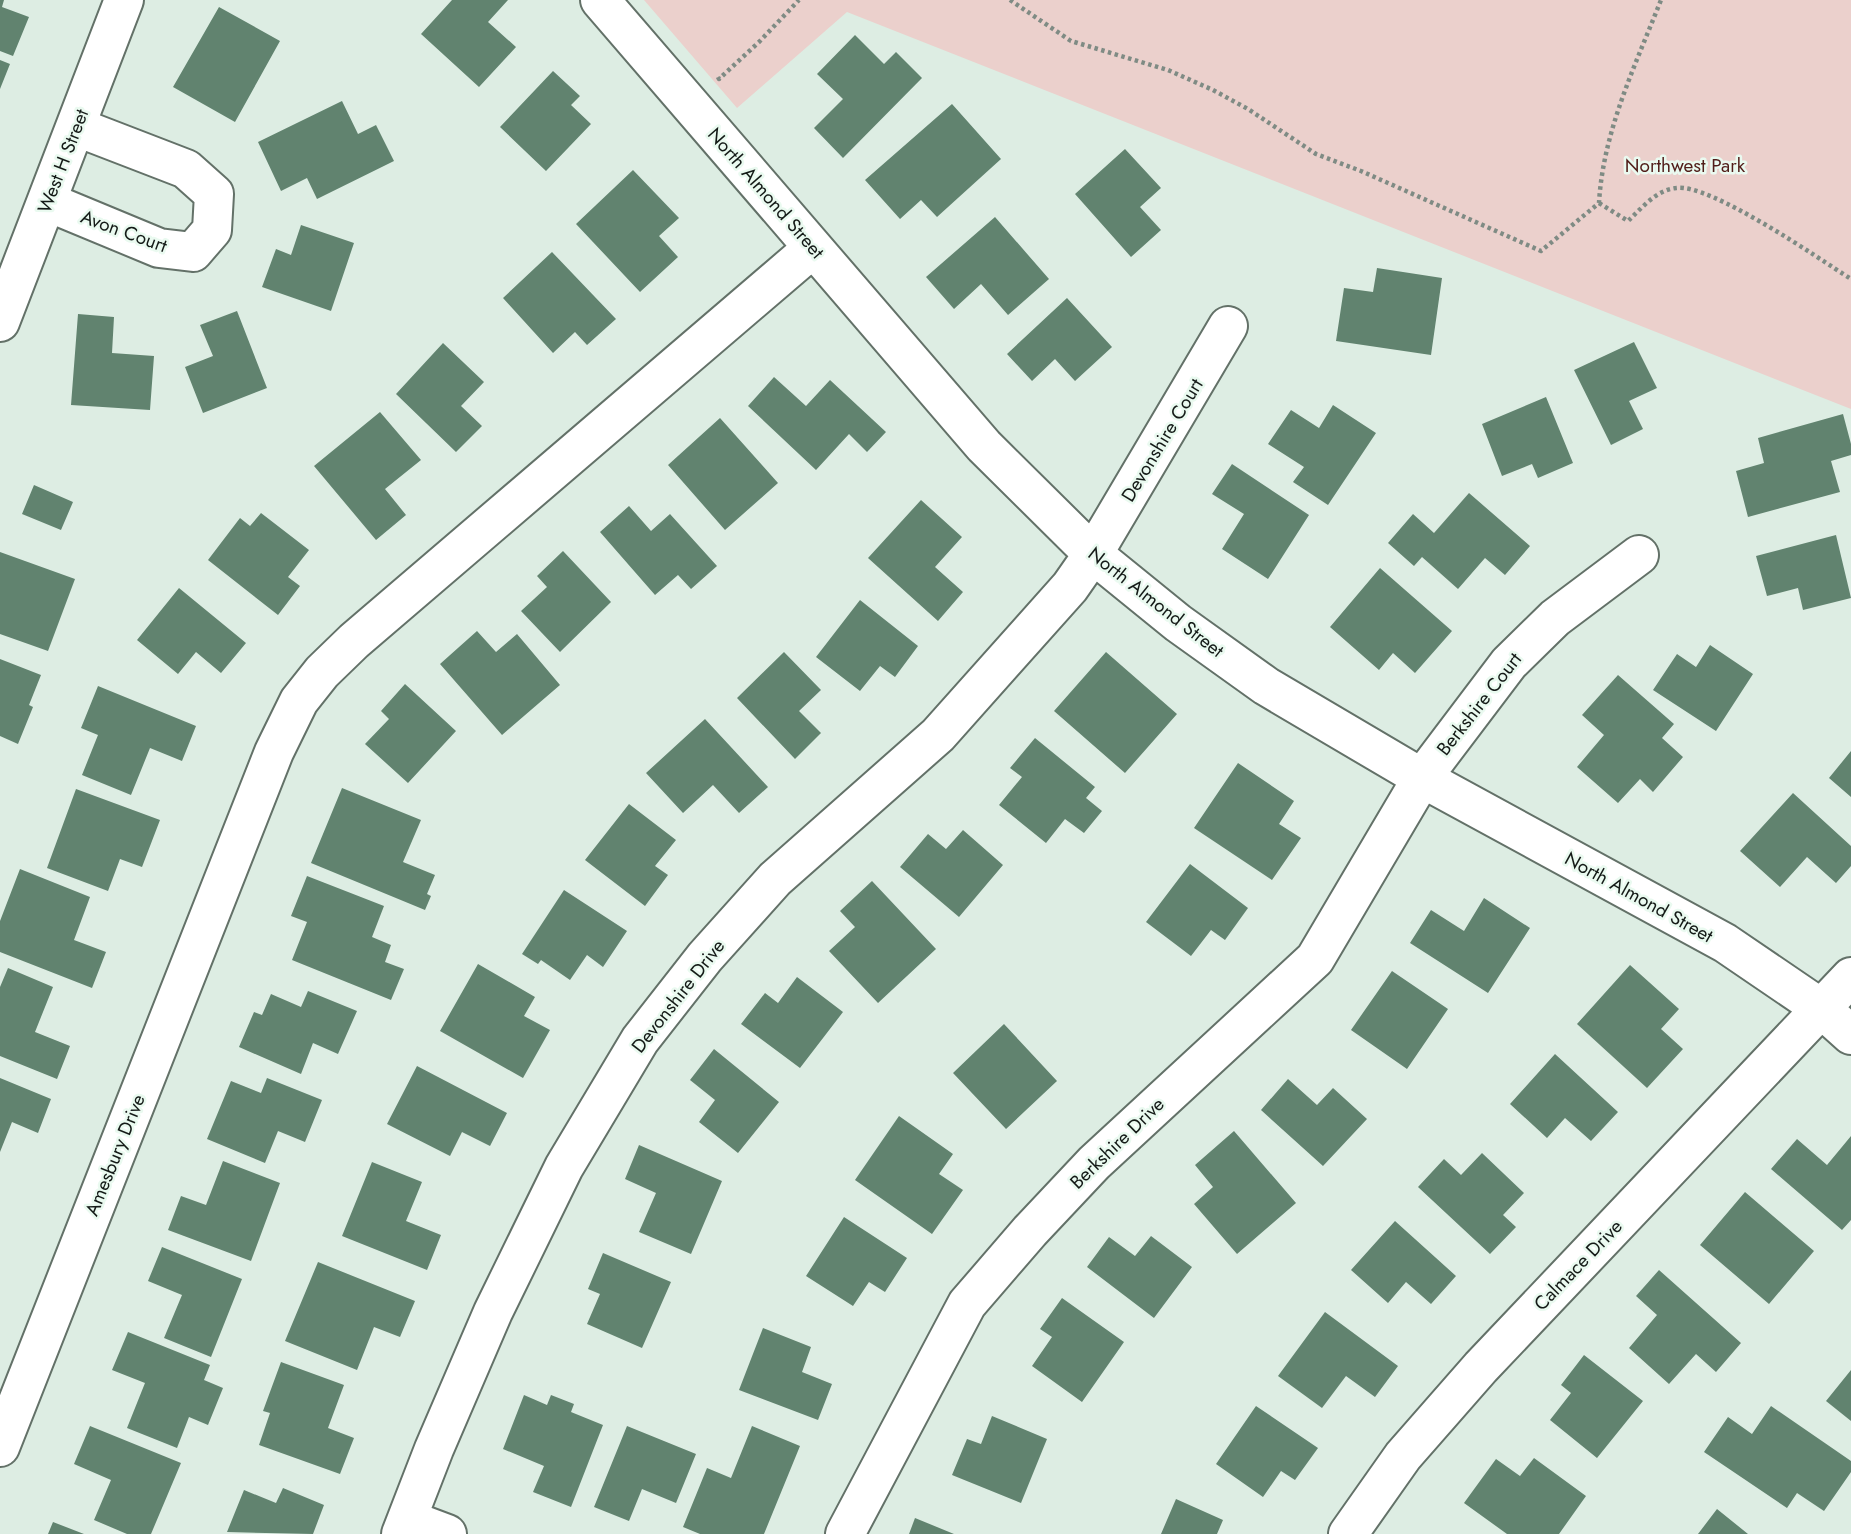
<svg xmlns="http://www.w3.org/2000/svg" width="1851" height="1534" font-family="Jost,sans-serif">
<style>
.green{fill:#ebd0cc}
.building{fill:#61836f}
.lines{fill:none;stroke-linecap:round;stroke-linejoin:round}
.minor-casing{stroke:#637168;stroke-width:42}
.path{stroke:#7f8b84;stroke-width:4.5;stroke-dasharray:3.5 3.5;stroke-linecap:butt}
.minor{stroke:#fff;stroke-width:38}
.labels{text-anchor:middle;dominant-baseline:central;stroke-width:5;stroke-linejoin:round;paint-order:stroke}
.street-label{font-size:19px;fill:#141a17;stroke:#eafaf0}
.park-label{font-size:19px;fill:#511d19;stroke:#eafaf0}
</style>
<rect width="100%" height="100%" fill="#ddede3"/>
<path class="green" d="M644,0H1851V409L847,12L737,108Z"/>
<path class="building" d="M0,0H4L2,7L29,17L13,56L0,51Z
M452,0H508L488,22L516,47L479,87L421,34Z
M219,7L280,41L235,122L173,87Z
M855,35L884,64L896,52L922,78L843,158L814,128L843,99L817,74Z
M0,60L10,64L0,89Z
M553,71L580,96L571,105L591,124L546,171L500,127Z
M342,101L358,134L376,125L394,161L317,199L307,178L281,191L258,142Z
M952,104L1001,159L937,217L921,200L900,219L865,180Z
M1125,149L1161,188L1140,207L1161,230L1131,257L1075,194Z
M633,170L679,218L659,236L678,257L640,292L576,224Z
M995,217L1049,279L1008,315L981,284L954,309L926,277Z
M301,225L354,243L331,311L262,287L276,249L291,255Z
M552,252L616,319L587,345L575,332L553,353L503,298Z
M1377,268L1442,278L1431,355L1336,341L1344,288L1373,292Z
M1067,298L1112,347L1075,381L1055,359L1032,381L1007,354Z
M237,311L267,388L203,413L185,367L213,356L200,325Z
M78,314L114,317L112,353L154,356L150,410L71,405Z
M1634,342L1657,388L1629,401L1643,429L1611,445L1574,370Z
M443,343L484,382L461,406L482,426L456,452L396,394Z
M774,377L806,406L830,380L886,432L867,452L849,434L816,470L748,406Z
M1546,397L1573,463L1538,478L1532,464L1502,476L1482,424Z
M1333,405L1376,433L1328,505L1293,482L1304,467L1268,444L1291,410L1319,428Z
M380,412L421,460L385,489L406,515L376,540L314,466Z
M1843,414L1851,444V455L1831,461L1840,492L1748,517L1736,471L1764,463L1758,438Z
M720,418L778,483L725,530L668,465Z
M1232,464L1309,515L1268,579L1222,549L1244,514L1212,494Z
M34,485L73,502L61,530L22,514Z
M1469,493L1530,546L1505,575L1485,558L1458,589L1422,557L1414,566L1388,543L1413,514L1434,533Z
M921,500L962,537L935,567L963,592L938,621L868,558Z
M629,506L651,531L670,514L717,566L691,589L678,575L655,595L600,532Z
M261,513L309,550L288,577L300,586L278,615L208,560L240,518L250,526Z
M1836,535L1851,598L1803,610L1798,588L1767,596L1756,556Z
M563,551L611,602L560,652L521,611L547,587L537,576Z
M0,552L75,579L48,651L0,634Z
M1380,568L1452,631L1415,673L1393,653L1379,670L1330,627Z
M179,588L246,643L221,673L196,652L178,674L137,640Z
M860,600L918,646L895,677L880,666L860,691L816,657Z
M477,631L496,652L517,634L560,685L502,735L440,664Z
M1710,645L1753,674L1716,731L1653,690L1677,654L1696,667Z
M784,652L821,690L799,711L821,733L795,759L737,698Z
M1106,652L1177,714L1125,773L1054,711Z
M0,659L41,675L29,705L33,707L18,744L0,736Z
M1618,675L1674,724L1662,738L1683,757L1653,792L1640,779L1618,803L1577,767L1604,735L1582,715Z
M405,684L456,731L408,783L365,744L389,719L381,711Z
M98,686L196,726L182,761L150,748L131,795L82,775L98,735L81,728Z
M705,719L768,787L739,813L713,785L683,813L646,773Z
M1035,738L1095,787L1086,798L1102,811L1084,833L1065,819L1046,843L999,805L1022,777L1010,768Z
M1851,751V797L1829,778Z
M1238,763L1294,801L1279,824L1301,838L1272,880L1194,828Z
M342,788L421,820L403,862L435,875L427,894L431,896L425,910L311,863Z
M76,789L160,820L142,867L120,859L108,891L47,868Z
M1793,793L1851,846V866L1836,883L1807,857L1780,887L1740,851Z
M629,804L676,840L655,866L668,875L645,906L585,860Z
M963,830L1003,865L959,917L900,867L928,834L946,849Z
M1190,864L1248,908L1225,940L1211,930L1191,956L1146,922Z
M20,869L90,897L74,940L106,952L92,988L0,952V921Z
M307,876L384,906L372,937L391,945L385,962L404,969L391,1000L292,960L307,922L291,916Z
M872,881L936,949L878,1003L829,951L855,927L840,911Z
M564,890L627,931L603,967L587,955L570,980L541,960L538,964L522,954Z
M1484,898L1530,928L1488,993L1410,943L1431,910L1464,931Z
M478,964L535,997L524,1016L550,1030L523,1078L440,1031Z
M1630,965L1679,1009L1661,1029L1683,1049L1647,1088L1577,1024Z
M8,968L53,987L35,1032L70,1046L57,1079L0,1056V987Z
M1392,971L1448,1009L1407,1069L1351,1030Z
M797,977L843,1012L800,1068L741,1024L765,993L778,1003Z
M308,991L357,1011L338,1054L313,1043L301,1074L239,1047L254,1012L262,1015L271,994L301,1007Z
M1004,1024L1057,1081L1006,1129L953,1073Z
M714,1049L779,1102L738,1153L699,1122L715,1100L690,1080Z
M1555,1054L1618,1112L1591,1141L1565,1118L1547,1138L1510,1104Z
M417,1066L507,1113L490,1146L462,1132L450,1156L387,1124Z
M0,1078L51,1099L38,1133L12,1122L0,1152Z
M267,1078L322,1100L305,1142L278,1131L265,1163L207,1139L231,1081L261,1093Z
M1288,1079L1317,1105L1333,1088L1367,1119L1323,1166L1261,1110Z
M899,1116L953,1154L939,1174L963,1190L932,1234L855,1180Z
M1234,1131L1296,1203L1237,1254L1194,1204L1213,1187L1195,1165Z
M1851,1136V1220L1842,1230L1771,1169L1797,1139L1827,1165Z
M639,1145L722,1181L691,1254L639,1232L656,1193L625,1179Z
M1482,1153L1524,1193L1503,1215L1516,1227L1490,1254L1418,1187L1444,1159L1461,1175Z
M223,1161L280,1183L251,1261L168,1230L181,1196L206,1205Z
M372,1162L422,1182L406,1221L441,1235L427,1270L342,1236Z
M1745,1192L1814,1251L1769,1304L1700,1245Z
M844,1217L907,1258L885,1292L869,1282L853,1306L806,1276Z
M1395,1221L1456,1276L1431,1304L1406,1282L1388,1303L1351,1270Z
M1151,1236L1192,1267L1154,1318L1087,1267L1109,1237L1135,1256Z
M162,1247L242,1279L211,1357L164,1338L182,1295L148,1281Z
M603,1253L671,1282L642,1348L587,1324L600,1294L588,1289Z
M318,1262L415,1301L400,1337L374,1327L357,1370L285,1341Z
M1659,1270L1741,1343L1716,1372L1696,1354L1669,1384L1629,1348L1657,1315L1636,1296Z
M1062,1298L1124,1342L1082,1402L1032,1366L1052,1337L1040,1329Z
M1325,1312L1398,1366L1375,1397L1346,1376L1322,1408L1278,1376Z
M763,1328L811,1347L802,1372L832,1384L818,1420L739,1390Z
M128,1332L210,1365L204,1380L223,1388L208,1425L189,1417L177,1448L127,1428L145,1383L112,1370Z
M1584,1355L1643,1401L1597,1458L1550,1420L1571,1393L1561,1385Z
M281,1362L344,1385L328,1428L354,1438L340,1474L259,1445L270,1413L263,1411Z
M1851,1370V1421L1826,1401Z
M524,1395L547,1405L551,1395L574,1404L571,1412L603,1425L571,1507L533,1492L544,1466L503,1449Z
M1256,1406L1318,1448L1295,1480L1281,1471L1263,1497L1216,1464Z
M1771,1406L1851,1461V1472L1824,1511L1797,1493L1787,1508L1704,1452L1728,1417L1752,1434Z
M992,1416L1047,1439L1021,1503L952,1475L967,1439L981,1444Z
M90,1426L181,1463L151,1534H127L94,1520L111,1480L74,1464Z
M627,1426L696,1454L676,1503L642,1489L629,1521L594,1507Z
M752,1426L800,1446L764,1534H700L683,1527L707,1468L731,1478Z
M1534,1458L1586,1496L1559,1534H1507L1464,1503L1496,1459L1520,1476Z
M283,1488L324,1505L313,1534L227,1532L244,1490L276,1503Z
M1176,1499L1223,1520L1217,1534H1161Z
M1717,1509L1748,1534H1698Z
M915,1518L954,1534H909Z
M53,1522L84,1534H48Z"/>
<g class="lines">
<defs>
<path id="minor" d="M600,0L984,446L1093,554L1178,623L1266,686L1422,778L1725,943L1822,1009L1851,1035
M48,202L159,248L193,252L212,230L214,194L186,169L77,127
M0,322L124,0
M0,1447L274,752L299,701L322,672L354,641L813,248
M407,1519L447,1534
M401,1534L434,1449L493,1312L564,1167L640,1040L705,957L775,879L938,735L1070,587L1093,554L1228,326
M845,1534L967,1304L1030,1231L1094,1163L1315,959L1422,778L1509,663L1555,618L1639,555
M1348,1534L1403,1456L1481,1367L1851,977"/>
</defs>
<use href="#minor" class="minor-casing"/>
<path class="path" d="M1010,0L1071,41L1168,70L1213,90L1248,109L1316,154L1361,171L1541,251L1599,203C1603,132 1635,66 1661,0
M718,77L719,79L759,42L799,0
M1599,203L1628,221C1642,208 1656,190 1676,188C1710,183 1818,258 1851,279"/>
<use href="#minor" class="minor"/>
</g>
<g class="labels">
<g class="street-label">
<text transform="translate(63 161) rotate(-69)">West H Street</text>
<text transform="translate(766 193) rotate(49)">North Almond Street</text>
<text transform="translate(124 231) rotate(20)">Avon Court</text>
<text transform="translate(1162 440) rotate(-59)">Devonshire Court</text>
<text transform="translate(1156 602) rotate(38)">North Almond Street</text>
<text transform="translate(1479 704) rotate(-52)">Berkshire Court</text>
<text transform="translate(1639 897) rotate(29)">North Almond Street</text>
<text transform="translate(678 996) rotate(-52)">Devonshire Drive</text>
<text transform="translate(1117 1143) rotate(-44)">Berkshire Drive</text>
<text transform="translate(115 1155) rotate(-68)">Amesbury Drive</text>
<text transform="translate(1578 1265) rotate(-46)">Calmace Drive</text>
</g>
<g class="park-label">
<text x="1685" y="165">Northwest Park</text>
</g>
</g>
</svg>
